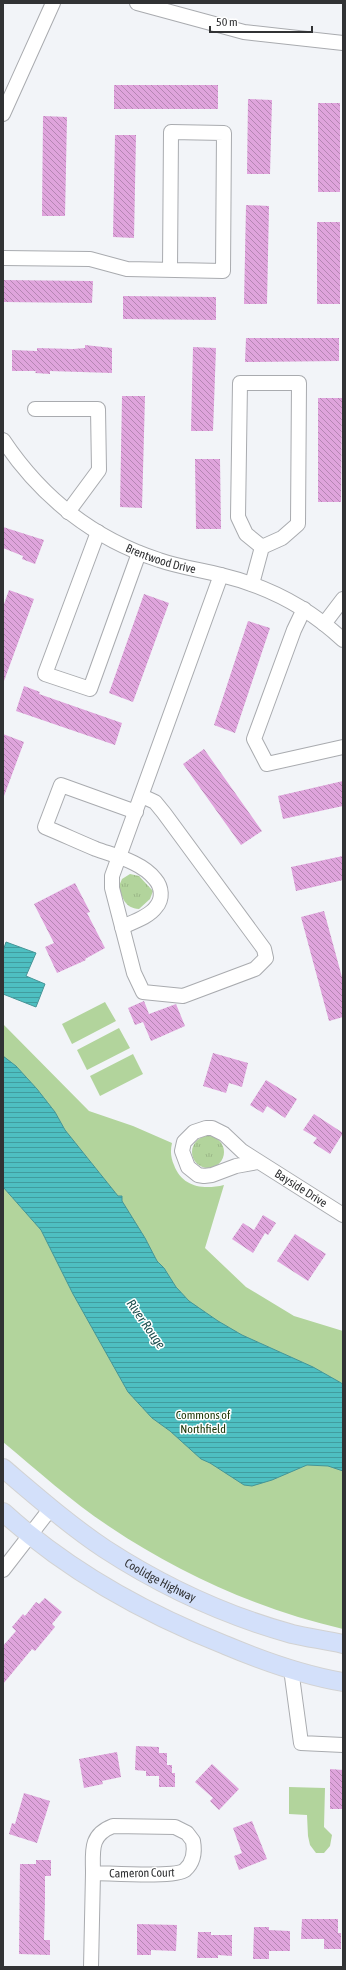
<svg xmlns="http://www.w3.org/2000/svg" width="346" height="1970" font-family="'Asap Condensed',sans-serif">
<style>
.grass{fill:url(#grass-tufts)}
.green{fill:#b2d49c}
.water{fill:url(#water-rules);stroke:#459597}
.building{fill:url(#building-back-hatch)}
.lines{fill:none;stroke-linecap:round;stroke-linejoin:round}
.minor-casing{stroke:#a9abaf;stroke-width:16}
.major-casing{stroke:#d2d2d2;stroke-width:20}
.minor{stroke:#fff;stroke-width:14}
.major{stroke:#d3e0fa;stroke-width:18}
.labels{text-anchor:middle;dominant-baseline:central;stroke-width:3;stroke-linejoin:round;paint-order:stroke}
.street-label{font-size:12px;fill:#313234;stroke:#fff}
.park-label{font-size:12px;fill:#203a0a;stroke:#fff}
.water-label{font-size:13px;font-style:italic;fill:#1d4f4f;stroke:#fff}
</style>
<defs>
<pattern id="grass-tufts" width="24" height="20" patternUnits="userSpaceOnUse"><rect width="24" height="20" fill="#b2d49c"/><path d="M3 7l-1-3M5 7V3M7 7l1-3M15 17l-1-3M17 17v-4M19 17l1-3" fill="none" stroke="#9ab687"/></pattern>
<pattern id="water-rules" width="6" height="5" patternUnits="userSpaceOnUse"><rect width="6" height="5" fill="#4ebfc1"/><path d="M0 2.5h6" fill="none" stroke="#419c9e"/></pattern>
<pattern id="building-back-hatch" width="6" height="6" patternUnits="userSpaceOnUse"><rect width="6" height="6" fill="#dfa4dc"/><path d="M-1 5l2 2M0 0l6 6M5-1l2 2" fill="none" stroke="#b586b3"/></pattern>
</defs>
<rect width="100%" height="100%" fill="#f2f4f8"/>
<path class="grass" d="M130,874L139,876L153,891L150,899L139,909C125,908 122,898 119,886L122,879Z
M192 1152a16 16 0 1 1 32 0a16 16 0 1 1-32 0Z"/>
<path class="green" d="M105,1002L116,1021L72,1044L62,1024Z
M3,1024L89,1111L133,1126L172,1143C170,1151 171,1158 174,1165C182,1187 203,1190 224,1185L205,1248L246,1287L294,1316L343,1331V1629C260,1610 180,1574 110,1527C72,1502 38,1471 3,1442Z
M119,1028L130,1048L87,1070L77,1050Z
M133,1054L143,1074L100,1096L90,1076Z
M289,1787L325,1788L324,1827L332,1835L330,1846L324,1853H316L310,1845L308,1836L307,1815L289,1814Z"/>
<path class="water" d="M6,942L36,953L26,976L45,984L36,1007L3,994V951Z
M3,1056L16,1066L37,1089L55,1112L65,1130L118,1196H122V1201L145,1238L157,1261L164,1268L176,1287L189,1301L218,1321L242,1335L313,1367L343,1384V1471L328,1466L307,1465L272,1480L252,1486L244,1485L210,1463L201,1459L170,1431L152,1418L128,1392L73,1294L41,1230L3,1187Z"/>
<path class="building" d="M114,85H218V109H114Z
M248,99L272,100L270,174H247Z
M318,103H340V192H318Z
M43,116L67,117L65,216H42Z
M115,135H136L134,238L113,237Z
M246,205L269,206L267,304H244Z
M317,222H340V304H317Z
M3,280L93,281L92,303L3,302Z
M123,296L216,297V320L123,319Z
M246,338H339V361L245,362Z
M85,345L112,348V373L50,371V374L35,373L36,371H12V350L37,351V348L73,349L85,348Z
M193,347L216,348L213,431H191Z
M122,396H145L142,508L120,507Z
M318,398H342L341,502H318Z
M195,459H220L221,529H196Z
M3,527L44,540L35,564L22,559L23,556L3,548Z
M9,590L34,599L4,681H3V607Z
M144,594L169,603L133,702L109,693Z
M248,621L270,628L235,733L214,725Z
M24,686L40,692L39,694L122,723L115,745L16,711Z
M3,734L24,742L4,796H3Z
M204,749L262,831L241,845L183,764Z
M343,781V806L283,819L278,796Z
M343,856V880L296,891L291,867Z
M75,883L90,912L87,913L105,948L85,959L86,960L57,973L45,947L54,943L34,904Z
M324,911L343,981V1017L329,1021L301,917Z
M144,1001L149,1014L176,1004L185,1026L151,1041L143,1022L135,1025L128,1008Z
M213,1053L248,1063L242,1087L229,1083L226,1093L203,1086Z
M266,1080L297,1099L285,1118L267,1106L263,1113L250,1105Z
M314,1114L343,1133L330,1154L313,1143L317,1138L303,1130Z
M263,1215L276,1223L268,1235L265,1233L253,1253L232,1239L243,1223L254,1230Z
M295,1234L326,1254L308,1281L277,1261Z
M45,1598L62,1612L52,1624L55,1627L35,1651L32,1649L3,1684V1646L16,1631L12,1627L23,1614L25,1616L36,1602L39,1604Z
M136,1746L159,1747V1753H167V1765H172V1773H175V1787H159V1776H146V1771L135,1770Z
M117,1752L121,1777L102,1781L103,1784L84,1788L79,1759Z
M212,1764L239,1789L219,1810L210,1801L213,1798L195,1782Z
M330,1769L343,1770V1809H330Z
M24,1793L50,1801L37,1843L9,1834L12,1823L15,1824Z
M252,1821L267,1859L239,1870L234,1856L242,1853L233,1828Z
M36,1860H51V1876H45V1899L44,1940H50V1955L19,1954L20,1864H36Z
M302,1919H338V1933H341V1949H324V1939H301Z
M137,1924L177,1925L176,1951L151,1950V1955H137Z
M254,1927H269V1930L290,1931V1951H269V1959H253Z
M198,1932H211V1935H232V1956L218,1955V1958H197Z"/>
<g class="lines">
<defs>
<g id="minor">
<path d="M137,3L244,32L343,43"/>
<path d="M3,114L53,3"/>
<path d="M3,258L90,259L127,269L223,271L224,133L171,132L170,269"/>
<path d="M35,409H98L99,470L68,512"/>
<path id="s1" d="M3,440C41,497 94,539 159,560C179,567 201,570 221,575C267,586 309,608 343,640"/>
<path d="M98,532L45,674L90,689L139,553"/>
<path d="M252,584L262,547L246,534L238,517L240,383H299L298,524L282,538L262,547"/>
<path d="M304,609L294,630L254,739L267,764L343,747"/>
<path d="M324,624L343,599"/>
<path d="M142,796L155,802L164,813L264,949L266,958L255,969L183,996L143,992L134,973L112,888V876L221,575"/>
<path d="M122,927C133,922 149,917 156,907C163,899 162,887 155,879C142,862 115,856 96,849C79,842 62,834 45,827L61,785L136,812"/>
<path id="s2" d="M258,1162L236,1166L212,1175L204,1176L198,1175L188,1167L182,1151L184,1142L194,1132L206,1128H212L224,1134L242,1151L343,1215"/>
<path d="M3,1570L51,1508"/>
<path d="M291,1669L301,1743L343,1745"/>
<path d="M113,1826L175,1827L187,1833L193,1841C195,1852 194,1862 185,1870C175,1878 109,1873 93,1873C93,1852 89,1835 113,1826Z"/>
<path d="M91,1967L93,1873"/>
</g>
<g id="major">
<path id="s3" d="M3,1468C36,1496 69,1525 105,1549C162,1586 227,1616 292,1634C309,1638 326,1640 343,1644"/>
<path d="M3,1512C68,1571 144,1613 225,1645C263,1661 302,1675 343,1682"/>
</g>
</defs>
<use href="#minor" class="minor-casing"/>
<use href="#major" class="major-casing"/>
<use href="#minor" class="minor"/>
<use href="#major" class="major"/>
</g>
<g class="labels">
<g class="street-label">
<text stroke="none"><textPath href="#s1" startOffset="202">Brentwood Drive</textPath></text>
<text stroke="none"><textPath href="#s2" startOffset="242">Bayside Drive</textPath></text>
<text stroke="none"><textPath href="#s3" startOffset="194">Coolidge Highway</textPath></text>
<text transform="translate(142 1873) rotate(-1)">Cameron Court</text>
</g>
<g class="park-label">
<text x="203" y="1415">Commons of<tspan x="203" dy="14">Northfield</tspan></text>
</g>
<g class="water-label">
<text transform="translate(146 1324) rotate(55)">River Rouge</text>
</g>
</g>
<rect width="346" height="1970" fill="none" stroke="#313234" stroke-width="8"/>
<path d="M210 26v6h102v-6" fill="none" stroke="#313234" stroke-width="2"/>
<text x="216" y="26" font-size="12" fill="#313234" stroke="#ffffff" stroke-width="3" paint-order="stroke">50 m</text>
</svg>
